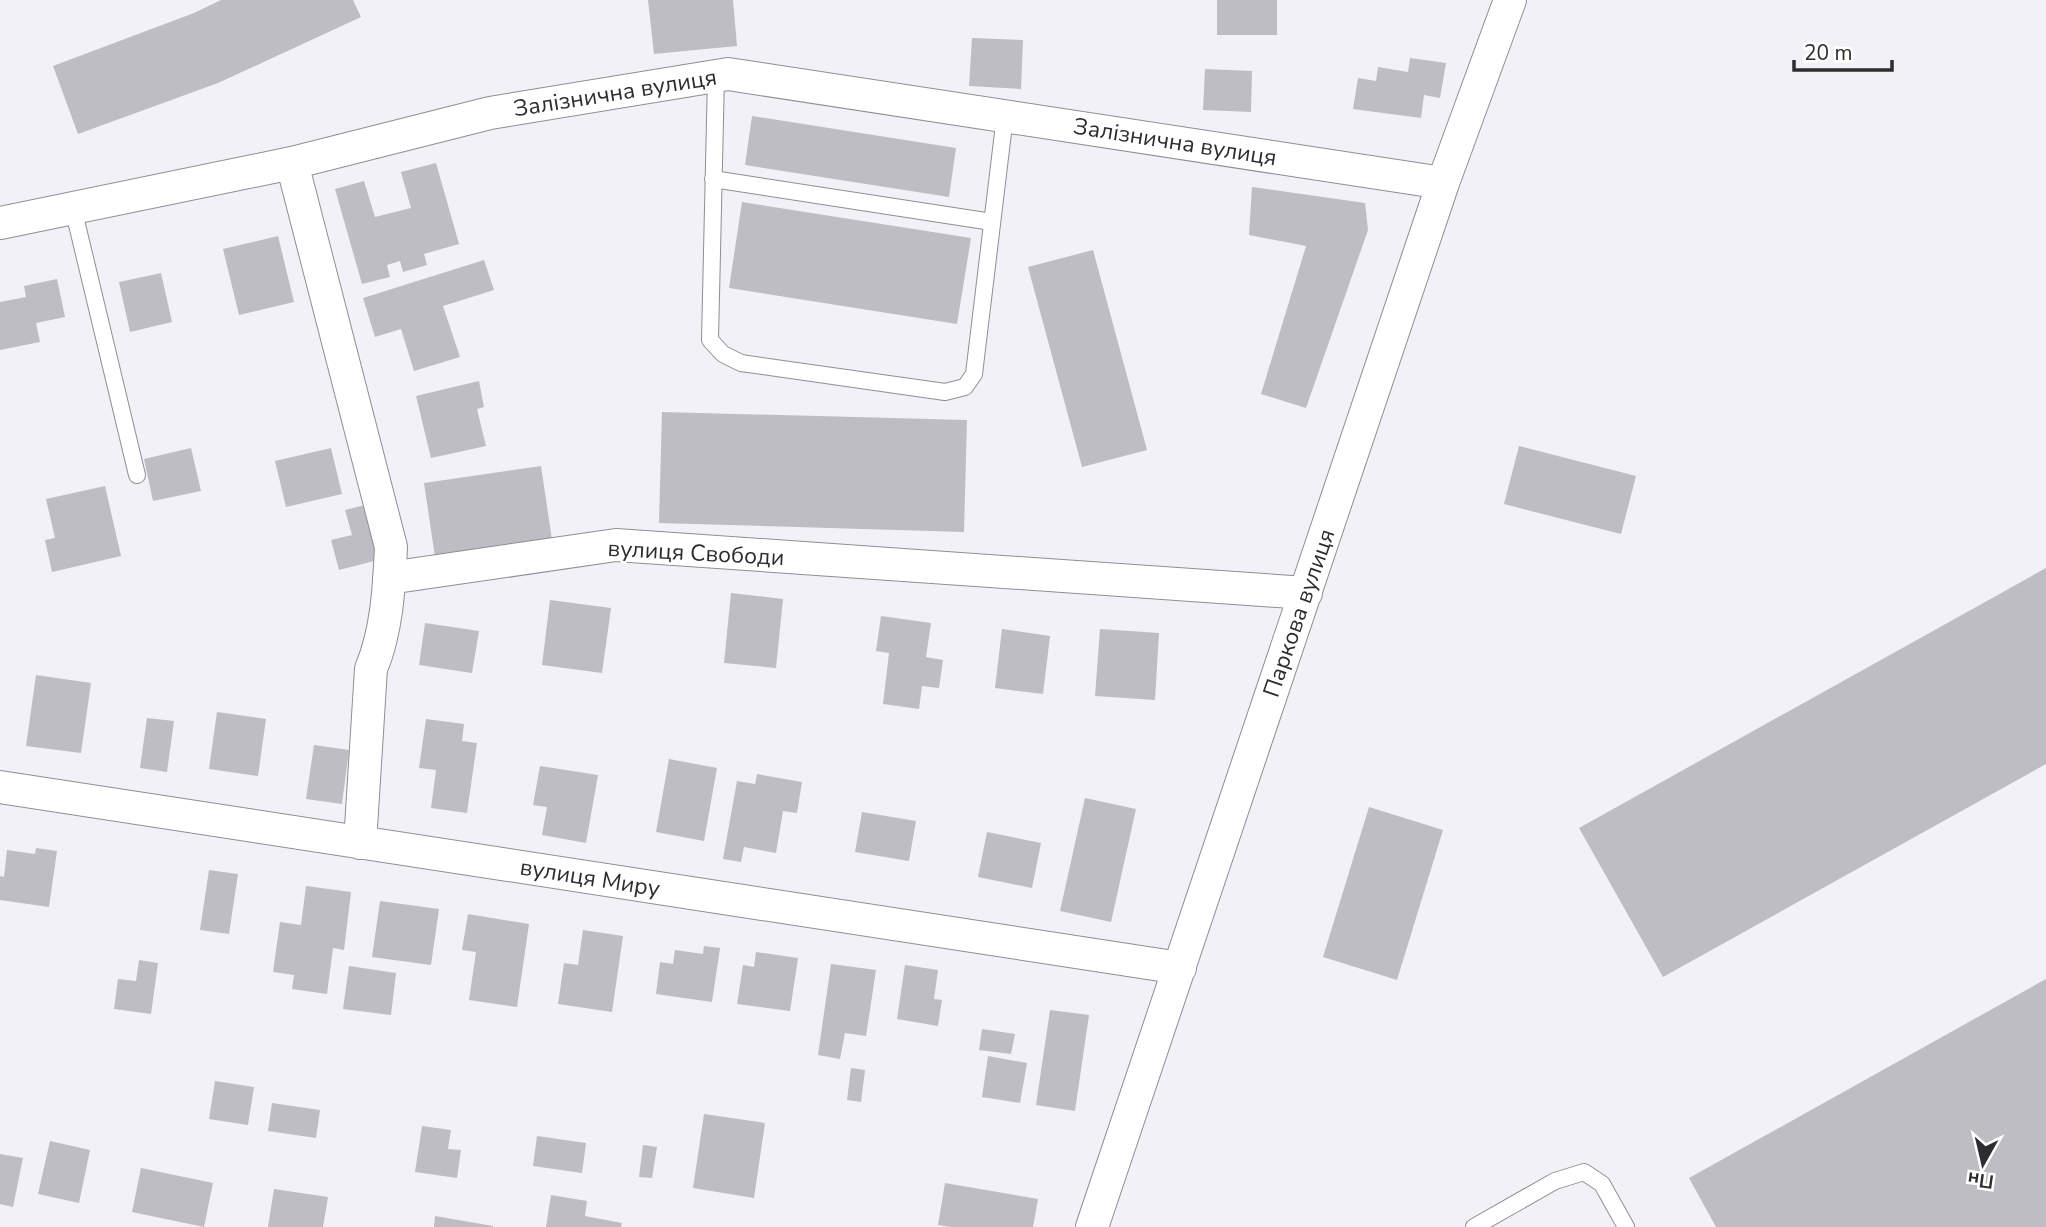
<svg xmlns="http://www.w3.org/2000/svg" width="2046" height="1227" font-family="'Nunito Sans',sans-serif">
<style>
.building{fill:#bebdc3}
.lines{fill:none;stroke-linecap:round;stroke-linejoin:round}
.service-casing{stroke:#8e8e93;stroke-width:18}
.minor-casing{stroke:#8e8e93;stroke-width:34}
.service{stroke:#fff;stroke-width:16}
.minor{stroke:#fff;stroke-width:32}
.labels{text-anchor:middle;dominant-baseline:central;stroke-width:5;stroke-linejoin:round;paint-order:stroke}
.street-label{font-size:23px;fill:#2d2d2f;stroke:#fff}
</style>
<rect width="100%" height="100%" fill="#f1f1f7"/>
<path class="building" d="M221,0H353L361,17L218,83L78,134L53,66L194,13Z
M648,0H733L737,46L654,54Z
M1217,0H1277V35H1217Z
M972,38L1023,40L1021,89L969,86Z
M1410,58L1446,63L1440,98L1424,95L1421,118L1353,109L1358,78L1376,81L1378,67L1408,72Z
M1205,69L1252,71L1251,112L1203,110Z
M752,116L956,148L949,197L745,165Z
M436,163L459,244L424,254L427,265L403,272L400,261L387,265L390,277L362,284L335,189L364,181L375,217L411,208L401,172Z
M1252,187L1365,203L1368,230L1306,408L1261,394L1306,246L1249,235Z
M742,202L971,238L957,324L729,288Z
M278,236L294,302L239,315L223,249Z
M1093,250L1147,450L1082,467L1028,267Z
M484,260L494,290L443,306L460,357L414,371L401,329L375,337L363,298Z
M161,273L172,322L130,332L119,282Z
M57,279L65,317L36,323L40,342L0,350V302L26,297L24,286Z
M479,381L484,407L477,409L486,446L431,458L416,396Z
M662,412L967,420L964,532L659,523Z
M1519,446L1636,476L1621,534L1504,504Z
M191,448L201,491L153,501L144,459Z
M331,448L342,494L286,507L275,461Z
M541,466L552,540L435,557L424,483Z
M105,486L121,556L52,572L45,540L55,538L46,499Z
M365,505L378,560L339,570L331,540L352,535L345,510Z
M2046,568V764L1663,977L1579,828Z
M731,593L783,599L776,668L724,663Z
M550,600L611,608L602,673L542,665Z
M881,616L931,623L926,657L943,660L939,688L922,686L919,709L883,704L889,653L876,651Z
M425,623L479,631L472,673L419,665Z
M1002,629L1050,636L1043,694L995,688Z
M1100,629L1159,633L1155,700L1095,696Z
M36,675L91,683L81,753L26,746Z
M217,712L266,719L258,776L209,769Z
M147,718L174,721L167,772L140,768Z
M426,719L464,724L462,741L477,743L467,813L431,808L436,770L419,768Z
M314,745L349,750L342,804L306,799Z
M669,759L717,768L704,841L656,832Z
M540,766L598,775L586,843L542,835L547,807L533,805Z
M757,774L802,782L797,813L783,811L776,853L744,847L741,862L723,859L737,781L755,784Z
M1085,798L1136,809L1111,922L1060,911Z
M1369,807L1443,830L1397,980L1323,957Z
M862,812L916,821L909,861L855,852Z
M987,832L1041,843L1032,888L978,877Z
M36,848L57,851L49,907L0,900V876L4,877L7,850L35,854Z
M209,870L238,874L229,934L200,930Z
M306,886L351,892L344,950L333,948L327,994L292,989L294,975L273,972L280,922L301,925Z
M380,901L439,909L431,965L372,957Z
M468,914L529,924L517,1007L469,1000L476,952L462,950Z
M583,930L623,936L612,1012L558,1004L564,963L578,965Z
M704,946L720,948L712,1002L656,994L660,962L673,964L675,950L703,954Z
M756,952L798,958L790,1011L737,1004L743,965L754,967Z
M139,960L158,963L151,1014L114,1009L118,979L136,981Z
M831,964L876,970L866,1036L845,1033L840,1059L818,1055Z
M905,965L938,970L934,999L942,1000L938,1026L897,1019Z
M349,966L396,973L391,1015L343,1009Z
M2046,979V1227H1716L1689,1178Z
M1050,1010L1089,1015L1075,1111L1036,1105Z
M982,1029L1015,1034L1011,1054L979,1050Z
M988,1056L1027,1063L1020,1103L982,1097Z
M851,1068L865,1070L861,1102L847,1100Z
M215,1081L254,1087L248,1125L209,1119Z
M272,1103L320,1110L316,1138L268,1131Z
M704,1114L765,1123L754,1198L693,1188Z
M422,1126L451,1130L448,1149L461,1150L457,1178L415,1172Z
M537,1136L586,1143L582,1173L533,1166Z
M50,1141L90,1150L79,1203L38,1194Z
M643,1145L657,1147L652,1178L639,1177Z
M0,1154L23,1158L13,1207L0,1204Z
M141,1168L213,1183L204,1227L132,1212Z
M945,1183L1038,1199L1033,1227H951L938,1225Z
M274,1189L328,1197L323,1227H268Z
M551,1195L587,1201L585,1216L622,1223L621,1227H546Z
M435,1216L493,1226V1227H434Z"/>
<g class="lines">
<defs>
<path id="service" d="M716,76L710,340L723,354L741,363L945,392L965,387L974,374L1005,116
M713,179L992,222
M73,208L137,475
M1474,1227L1555,1181L1584,1172L1602,1184L1626,1227"/>
<path id="minor" d="M292,163L391,547C389,588 387,631 371,669L360,843
M0,223L292,163L490,113L728,74L1443,183
M389,578L616,545L1306,593
M0,787L1180,968
M1092,1227L1443,183L1510,0"/>
</defs>
<use href="#service" class="service-casing"/>
<use href="#minor" class="minor-casing"/>
<use href="#service" class="service"/>
<use href="#minor" class="minor"/>
</g>
<g class="labels">
<g class="street-label">
<text transform="translate(615 93) rotate(-9)">Залізнична вулиця</text>
<text transform="translate(1175 142) rotate(9)">Залізнична вулиця</text>
<text transform="translate(696 553) rotate(3)">вулиця Свободи</text>
<text transform="translate(1299 613) rotate(-71)">Паркова вулиця</text>
<text transform="translate(590 878) rotate(9)">вулиця Миру</text>
</g>
</g>
<g transform="translate(1983 1164) rotate(188)" stroke="#ffffff" stroke-width="5" paint-order="stroke">
<path d="M0-5L12 26L0 18L-12 26Z" fill="#2d2d2f"/>
<text y="-10" font-size="19" font-weight="bold" text-anchor="middle" fill="#2d2d2f">Пн</text>
</g>
<path d="M1794 60v10h98v-10" fill="none" stroke="#2d2d2f" stroke-width="3.5"/>
<text x="1804" y="60" font-size="21" fill="#2d2d2f" stroke="#ffffff" stroke-width="5" paint-order="stroke">20 m</text>
</svg>
